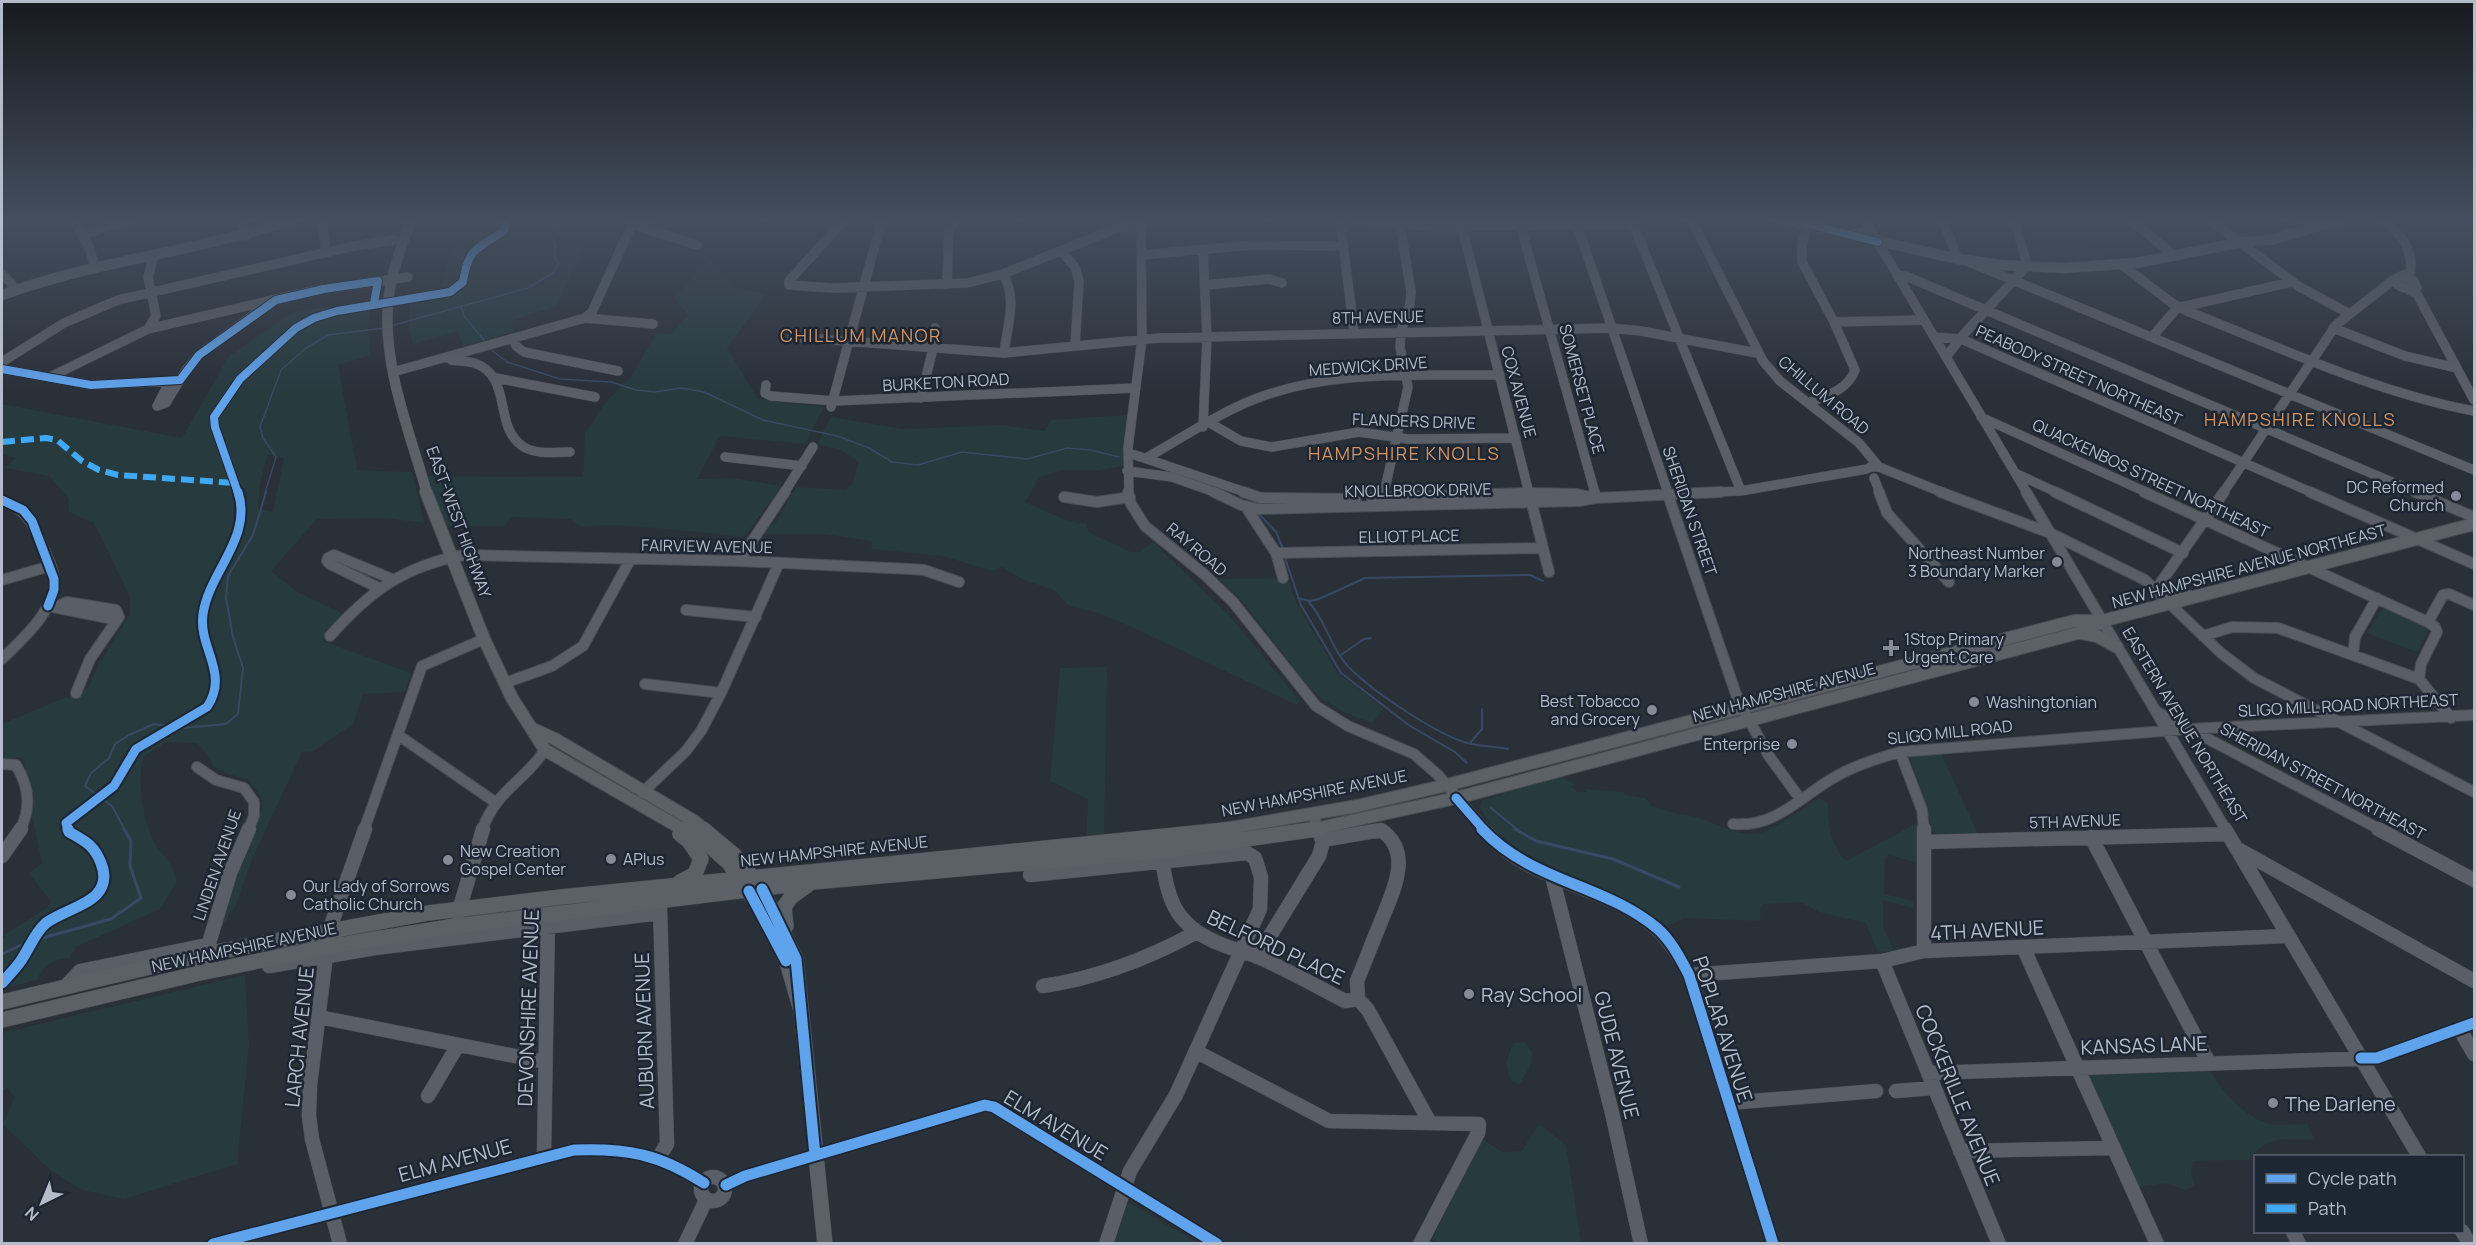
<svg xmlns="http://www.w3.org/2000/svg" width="2476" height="1245" font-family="Manrope,sans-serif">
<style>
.green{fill:#273a3e;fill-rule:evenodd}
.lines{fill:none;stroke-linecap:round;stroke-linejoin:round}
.stream-far2{stroke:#384963;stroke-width:1.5}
.stream-far1{stroke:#384963;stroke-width:2}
.stream{stroke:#384963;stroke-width:3}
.minor-far2-casing{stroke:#484c53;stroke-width:10}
.minor-far1-casing{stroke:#484c53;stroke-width:12}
.minor-casing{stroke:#484c53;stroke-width:15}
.major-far2-casing{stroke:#484c55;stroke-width:11}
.major-far1-casing{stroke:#484c55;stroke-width:14}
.major-casing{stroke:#484c55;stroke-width:16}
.minor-far2{stroke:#5a5e66;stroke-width:9}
.minor-far1{stroke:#5a5e66;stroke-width:10}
.minor{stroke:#5a5e66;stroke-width:14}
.major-far2{stroke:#5c6168;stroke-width:10}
.major-far1{stroke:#5c6168;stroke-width:12}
.major{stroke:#5c6168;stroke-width:15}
.quiet{stroke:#3fa9f5;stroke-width:6;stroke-dasharray:13 6;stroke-linecap:butt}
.cycleway-far2-casing{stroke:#1d2633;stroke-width:10}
.cycleway-far1-casing{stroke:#1d2633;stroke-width:13}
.cycleway-casing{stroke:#1d2633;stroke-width:15}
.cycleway-far2{stroke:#60a3ed;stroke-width:8}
.cycleway-far1{stroke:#60a3ed;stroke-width:9}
.cycleway{stroke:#60a3ed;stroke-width:11}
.poi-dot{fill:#848b96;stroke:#1d2633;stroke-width:2}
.labels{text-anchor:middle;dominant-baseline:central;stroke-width:5;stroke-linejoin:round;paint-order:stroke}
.street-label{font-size:16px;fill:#b4bcc9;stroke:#1d2633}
.poi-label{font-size:16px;fill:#b4bcc9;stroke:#1d2633;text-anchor:start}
.neighbourhood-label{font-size:18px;letter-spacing:1.5px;fill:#d59563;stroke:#1d2633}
.near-street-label{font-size:20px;fill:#b4bcc9;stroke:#1d2633}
.near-poi-label{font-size:20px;fill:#b4bcc9;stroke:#1d2633;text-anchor:start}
</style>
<rect width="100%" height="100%" fill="#2a3038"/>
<path class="green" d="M460,219H604L592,220L594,227L556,306L511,321L514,332L463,346L458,331L413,344L409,328L410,293L441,288Z
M1178,219H1231L1232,224L1180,232Z
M2021,219H2123L2129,225L2074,232L2083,233L2092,241L2086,242L2107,261L2035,263Z
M710,260L736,287L766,295L727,348L758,399L824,407L805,444L720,436L697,479L733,478L782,486L744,537C699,532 654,527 609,525C594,525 581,531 570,519L511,517L504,526H445L427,476L583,477L585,433L605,403L630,378L657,333L671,334L688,315L674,298Z
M370,300L368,331L371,355L338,365L357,470L412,472L424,523L386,518L317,519L271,571L299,593L342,613L322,641L411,673L405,692L363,694L353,724L313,751L302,752L252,859L236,905L218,933L222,907L250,843L262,809V798L249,780L225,773L214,767L205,752L197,743L166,742L143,757C137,780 143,824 156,845C166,860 172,861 177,881L160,909L76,947L70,958C54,958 43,965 37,980L2,989V939L5,937L4,935L47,908L51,902L29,873L42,863L27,792L24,758L2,759V724L88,688L99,664L130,614V597L94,523L69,512V499L49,476L5,468L16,458L2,454V404L182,438L229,356L293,312ZM268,454L284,458L273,512L258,509L260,483Z
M1128,415L1123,466L1099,470H1062L1040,477L1025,502L1068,521L1087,524L1088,532L1131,552H1139L1153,542L1228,614L1300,701L1297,705L1134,628L1101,614L1068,605L1054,590L1024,580L1002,567L994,571L942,556L871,549L872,541L823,534H762L776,522L796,487L846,490L852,484L859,462L841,450L817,444L831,417L903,429L1002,425L1045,431L1051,420Z
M1288,578L1296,602L1338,674L1384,708L1372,723L1345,713L1322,699L1306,684L1245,604L1220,579Z
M2384,606L2426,626L2428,630L2417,652L2367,633Z
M1107,667L1104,837L1086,838L1088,799L1050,781L1060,668Z
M1940,751L1979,836L1935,837L1931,828L1929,813L1908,753Z
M1562,776L1577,786H1571L1577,792H1588L1584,789L1624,792V795L1646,798L1651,806C1663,810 1675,814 1686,815C1709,817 1739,841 1763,832C1783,824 1802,809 1820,798L1828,803C1827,824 1831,846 1846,861L1919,822L1918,863L1889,855L1885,858L1884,894L1913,901V908L1883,900V927L1894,951L1878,952L1866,923L1819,912L1801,902L1764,904L1760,909L1761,921L1685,918L1665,927C1610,879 1513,881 1480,806L1483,800L1504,795L1503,792Z
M245,975L249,1045L237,1164L124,1199L82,1190L50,1170L3,1124L15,1097L8,1088L2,1090V1033Z
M1524,1042L1532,1052L1530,1066L1520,1084L1511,1081L1506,1063L1513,1043Z
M2208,1069C2222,1090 2244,1118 2270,1124C2281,1127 2295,1124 2307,1124L2314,1139C2286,1140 2266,1134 2249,1160L2193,1161L2191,1173L2195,1186L2186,1190L2166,1183L2139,1187L2085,1072Z
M1539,1124L1566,1145L1581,1243L1440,1244L1432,1239L1483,1139L1502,1152L1522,1151Z
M1128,1202L1198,1243H1115Z"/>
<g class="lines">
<path class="stream-far2" d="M461,306L464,316L484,340
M390,326L528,288L553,273L559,263L554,257L556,246L553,238L558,233L556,227L529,219
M490,349L507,362L560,379L611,382L636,390L654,392L682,388L704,392L763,420L837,436L869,448L892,462L918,465L962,452L1027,459L1067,448L1091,450L1119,457
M265,493L276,457L263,438L260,427L281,370L306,348L328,335L384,328"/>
<path class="stream-far1" d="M1259,514L1276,532L1283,549
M1285,558L1301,605L1341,673L1410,726L1455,752L1467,763
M1298,598L1310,601L1319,599L1365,578L1530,575L1543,581
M1308,601C1323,617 1328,638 1340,656C1357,683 1436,734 1467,743C1480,746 1495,747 1508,749
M1341,655L1364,639L1371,638
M1470,743L1482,729V709
M1491,808L1518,830
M125,830L112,806L85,786L91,773L109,758L115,744L129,735L154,724L183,728L226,724L238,714L243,668L233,637L226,598L228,576L253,535L266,492"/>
<path class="stream" d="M1515,829L1536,841L1613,859L1679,887
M2,954L28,942L111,919L141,898L130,866L131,841L124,829"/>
<defs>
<path id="minor-far2" d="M73,219L90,249L94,265
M241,219L245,236
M322,219L326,252
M845,219L789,281V285L832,288L967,283L1003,274L1117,228L1141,226
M1340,219L1354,332
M1353,219L1434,227L1627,224L1634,226L1741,491
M1460,219L1529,493
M1575,219L1668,493
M1691,219L1763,361L1780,381L1859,443L1879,467
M1864,219L2027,493
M1942,219L1958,259
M2129,219L2175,256
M2209,219L2298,286L2348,313
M2303,219L2309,223
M2383,219C2400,235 2414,247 2410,272L2401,276
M1519,221L1595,493
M631,224L697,245
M631,224L650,219
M1808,224L1802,246V262L1834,322L1855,370C1848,390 1826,396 1808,403
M82,235L131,219
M1203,250L1207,338L1203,427
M1061,251L1075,267L1079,281L1075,346
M1142,255L1251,245L1343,246
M1969,262L2474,470
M2121,264L2172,303L2187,311C2281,348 2374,392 2474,411
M2,274L12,284
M1003,274C1018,299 1007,326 1004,353
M1897,275L1908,277L2418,493
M2401,276L2414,281L2417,288C2407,290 2399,288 2393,280Z
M947,284L949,228L958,220
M1205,285L1269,279L1282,283
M2407,289L2417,294L2474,400
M585,318L592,312L629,231L631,224L629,219
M1834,322L1923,320
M2333,328L2405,356L2457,368
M148,329L156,316L148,277L154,255
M792,337L1004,353L1159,338L1611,328L1641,331L1757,353
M1934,337L1961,339L2313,493
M2152,337L2177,308L2292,282
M514,339L516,346L524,352L618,371
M1946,357L1963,335L2025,268L2026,261L2014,219
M451,360C458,361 467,361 474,363C514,376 492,428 524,447C537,455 556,452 570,452
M2,362L64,323L118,300L354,246L394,240
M2,369L91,385L173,381
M393,372L585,318L653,324
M50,377L148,329L312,291L408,277
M496,378L595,397
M170,381L157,406L166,403L186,370L199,355L270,303
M766,385L765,393L771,396L834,401L1136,388
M921,398L933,348L935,328
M831,407L882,219
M1981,417L2148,493
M1210,423L1241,441L1272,447L1359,432L1408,439L1516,438
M1129,453L1248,493
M725,457L802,466
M1146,458C1182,438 1217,414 1255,399C1332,369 1419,376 1500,375
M1870,467H1879L1944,493
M1127,471L1172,477L1217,493
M2015,473L2058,493
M1874,478L1880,493
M784,493L813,447
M1129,493L1128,448L1142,339L1141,219
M1384,493L1408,387L1400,347L1401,332L1410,304L1411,291L1400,225
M1516,493H1551
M1690,493L1741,491L1867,469
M2223,493L2336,325L2393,280"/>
<path id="minor-far1" d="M1128,492L1131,504L1145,526L1205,575L1233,602L1316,706L1348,726L1414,754L1438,775L1485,830
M1214,492L1241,505L1258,509L1579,501L1596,498L1721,492
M1243,492L1261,498L1356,499
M1529,492L1549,572
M1594,492L1596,498
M1667,492L1738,700L1769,756L1801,800
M1879,492L1887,513L1949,582
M1940,492L2050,533L2145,580L2221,653L2254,678L2474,792
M2026,492L2226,830
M2055,492L2183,553
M2144,492L2428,622L2435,627L2437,632L2421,664L2419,679
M2310,492L2474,564
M2415,492L2474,517
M1064,497L1097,502L1130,497
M1372,498L1530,493L1577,494L1590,497
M2,500C25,509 32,522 41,543C46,555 53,566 54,578C57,610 22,639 2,659
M1382,502L1384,492
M1246,507L1276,553L1283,578
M1276,553L1542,548
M739,561L785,492
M2,580L50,566
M379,588L330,564L327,561L328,558L334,555L392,579
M2157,588L2224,492
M48,606L108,618L119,617
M58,606L67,602L116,610L119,617
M686,610L756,617
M2428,622L2443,595L2449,594L2474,605
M330,636C370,591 404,566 464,555L739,561L910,569L924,570L959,582
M2203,636L2232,627L2278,628L2419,679L2451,718
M2353,655L2355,637L2377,598
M505,683L552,666L583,646L630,560
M645,684L721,693
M76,693L90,659L119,617
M2157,712L2381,830
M398,735L495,802
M1900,752L1922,810L1924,830
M2,764L16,765C29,786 32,807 20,830
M197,767L216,780L244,788L254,802V816L248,830
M642,793L686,751L701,731L721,693L779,563
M1313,815L1319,830
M1733,824C1776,828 1801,796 1835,777C1855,765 1878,758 1900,752L2188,729L2474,715
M364,830L422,666L484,639
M482,830C497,789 523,783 545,750
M1378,830H1382"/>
<path id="minor" d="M1483,829C1495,841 1507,853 1522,861C1566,888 1624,895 1661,933C1673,946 1681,960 1689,975L1773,1244
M1924,829V951
M2225,829L2419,1156
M2378,829L2474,880
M2091,837L2209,1063
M1322,840L1381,830C1415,853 1391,895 1380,924C1372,943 1365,962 1357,981L1358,999L1368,1010L1429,1121
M1924,842L2228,834
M2236,848L2474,981
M2,856L21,829
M1162,857C1167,903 1178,928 1223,945C1235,950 1247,952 1258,957C1288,970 1316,986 1345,1001L1358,999
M1030,875L1247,853L1255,858L1261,877L1260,909L1176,1095L1130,1171L1106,1244
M1552,876L1612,1113L1641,1244
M458,914L483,829
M2023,947L2157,1244
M1257,957L1319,856L1323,842L1318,829
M268,959L269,966L375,948L660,913
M1882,961L1999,1244
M200,973L230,873L249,829
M1689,975L1882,961L1924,951L2288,936
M66,986L80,971L207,945
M1043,986C1098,978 1147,959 1195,933
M319,1017L545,1062
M2459,1028L2474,1054
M1197,1052L1329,1121L1479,1124L1478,1133L1420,1244
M1928,1073L2377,1058L2474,1023
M1896,1091L1934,1088
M428,1096L458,1045
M1729,1103L1876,1091
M1960,1151L2114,1148
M544,1156L548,919
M659,1157L667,1144L660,908
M701 1189a12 12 0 1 1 24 0a12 12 0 1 1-24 0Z
M726,1185L745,1176L985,1105L994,1107L1217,1244
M2462,1231L2470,1244
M2293,1232L2299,1244
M213,1244L574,1150C627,1148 659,1154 704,1183
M340,1244L312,1139L309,1116L310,1085L329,931L365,829
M685,1244L706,1200"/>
<path id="major-far2" d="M411,219C402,246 390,275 388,304C383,368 410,433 427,493
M1780,219L1958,259L2002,265L2064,268L2136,263L2238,243L2274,239L2343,219
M1852,235L1864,232L1868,227
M2,295C97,260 198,252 293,219"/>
<path id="major-far1" d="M426,492L484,639L512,698L545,750L684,830
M2157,588L2191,597
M2081,633L2097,636L2117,647
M533,729L555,739L694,821L705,830
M1219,830L1357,806L1447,785L2074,621H2102L2474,524
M1310,830L1456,798L2089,630L2101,622"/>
<path id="major" d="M682,829L710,846L729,863L757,904L787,962L800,1007
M703,829L734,855L762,889L796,959L825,1244
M680,834L689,841L701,859L695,874L680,882
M786,926L784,907L791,897L809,884
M2,1002L205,954L428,913L561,897L1234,829
M2,1020L200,973L327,947L455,926L813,882L1161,851L1317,829"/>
</defs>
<use href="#minor-far2" class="minor-far2-casing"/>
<use href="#minor-far1" class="minor-far1-casing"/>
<use href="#minor" class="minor-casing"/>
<use href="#major-far2" class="major-far2-casing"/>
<use href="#major-far1" class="major-far1-casing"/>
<use href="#major" class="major-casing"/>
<use href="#minor-far2" class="minor-far2"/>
<use href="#minor-far1" class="minor-far1"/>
<use href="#minor" class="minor"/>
<use href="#major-far2" class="major-far2"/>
<use href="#major-far1" class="major-far1"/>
<use href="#major" class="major"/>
<path class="quiet" d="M2,442L46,438L57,440L82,461L99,470L118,475L235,483"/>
<defs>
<path id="cycleway-far2" d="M1799,219L1808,224L1878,242
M2,369L91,385L180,380L199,355L276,300L324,289L378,281L374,303
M238,493L215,427L214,417L240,379L296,328L314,318L337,311L450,292L463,282C468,248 477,249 504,231L507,219"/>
<path id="cycleway-far1" d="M2,500L23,510L32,521L54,579V590L48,606
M1456,798L1484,830
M68,830L66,823L114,786L136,749L207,707C230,673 198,648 203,614C209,572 253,537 238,492"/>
<path id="cycleway" d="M1482,829C1533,883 1605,884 1658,929C1672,942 1680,958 1689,975L1773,1244
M762,889L796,959L815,1155
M749,891L786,961
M2,983C8,976 15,969 20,962C28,951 35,932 46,923C69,906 116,902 101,863C94,845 85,841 69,832L68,829
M2361,1058H2377L2474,1023
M726,1185L745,1176L985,1105L994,1107L1217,1244
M213,1244L574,1150C627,1148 659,1154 704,1183"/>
</defs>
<use href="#cycleway-far2" class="cycleway-far2-casing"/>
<use href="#cycleway-far1" class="cycleway-far1-casing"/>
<use href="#cycleway" class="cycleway-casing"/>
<use href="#cycleway-far2" class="cycleway-far2"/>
<use href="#cycleway-far1" class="cycleway-far1"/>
<use href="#cycleway" class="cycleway"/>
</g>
<linearGradient id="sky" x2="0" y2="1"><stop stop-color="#171a1f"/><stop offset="0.56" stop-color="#444e5e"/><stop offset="1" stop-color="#444e5e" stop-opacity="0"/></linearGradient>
<rect width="2476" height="393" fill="url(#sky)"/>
<g class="poi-dot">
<circle cx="2456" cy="496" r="6"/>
<circle cx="2057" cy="562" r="6"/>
<path d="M1888 639h6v6h6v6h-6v6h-6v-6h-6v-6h6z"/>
<circle cx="1974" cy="702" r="6"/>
<circle cx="1652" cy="710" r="6"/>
<circle cx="1792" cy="744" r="6"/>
<circle cx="611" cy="859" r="6"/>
<circle cx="448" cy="860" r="6"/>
<circle cx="291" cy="895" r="6"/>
<circle cx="1469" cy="994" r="6"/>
<circle cx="2273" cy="1103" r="6"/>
</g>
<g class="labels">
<g class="street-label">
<text transform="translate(1378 317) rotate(-1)">8TH AVENUE</text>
<text transform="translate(1368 366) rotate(-4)">MEDWICK DRIVE</text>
<text transform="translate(2079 375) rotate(24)">PEABODY STREET NORTHEAST</text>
<text transform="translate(946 382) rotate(-3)">BURKETON ROAD</text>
<text transform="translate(1582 389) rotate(75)">SOMERSET PLACE</text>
<text transform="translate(1519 392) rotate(75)">COX AVENUE</text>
<text transform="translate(1824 395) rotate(40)">CHILLUM ROAD</text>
<text transform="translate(1414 421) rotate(2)">FLANDERS DRIVE</text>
<text transform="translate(2151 478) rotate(25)">QUACKENBOS STREET NORTHEAST</text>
<text transform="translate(1418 490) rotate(-1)">KNOLLBROOK DRIVE</text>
<text transform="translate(1690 511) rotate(71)">SHERIDAN STREET</text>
<text transform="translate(459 522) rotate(70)">EAST-WEST HIGHWAY</text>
<text transform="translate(1409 536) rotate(-1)">ELLIOT PLACE</text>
<text transform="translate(707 546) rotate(1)">FAIRVIEW AVENUE</text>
<text transform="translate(1197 549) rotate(40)">RAY ROAD</text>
<text transform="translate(2249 566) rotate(-15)">NEW HAMPSHIRE AVENUE NORTHEAST</text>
<text transform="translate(1784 692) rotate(-15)">NEW HAMPSHIRE AVENUE</text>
<text transform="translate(2348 705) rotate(-3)">SLIGO MILL ROAD NORTHEAST</text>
<text transform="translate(2185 725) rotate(59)">EASTERN AVENUE NORTHEAST</text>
<text transform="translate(1950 732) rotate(-6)">SLIGO MILL ROAD</text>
<text transform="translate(2323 781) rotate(28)">SHERIDAN STREET NORTHEAST</text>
<text transform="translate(1314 793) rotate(-11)">NEW HAMPSHIRE AVENUE</text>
<text transform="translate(2075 821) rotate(-2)">5TH AVENUE</text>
<text transform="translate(834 851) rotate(-6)">NEW HAMPSHIRE AVENUE</text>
<text transform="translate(217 865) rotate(-71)">LINDEN AVENUE</text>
<text transform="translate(244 947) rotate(-12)">NEW HAMPSHIRE AVENUE</text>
</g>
<g class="poi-label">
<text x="2444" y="487" text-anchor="end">DC Reformed<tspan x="2444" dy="18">Church</tspan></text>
<text x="2045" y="553" text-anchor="end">Northeast Number<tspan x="2045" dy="18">3 Boundary Marker</tspan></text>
<text x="1904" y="639">1Stop Primary<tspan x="1904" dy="18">Urgent Care</tspan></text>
<text x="1640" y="701" text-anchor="end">Best Tobacco<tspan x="1640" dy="18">and Grocery</tspan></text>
<text x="1986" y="702">Washingtonian</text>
<text x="1780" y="744" text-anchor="end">Enterprise</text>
<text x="460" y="851">New Creation<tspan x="460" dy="18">Gospel Center</tspan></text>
<text x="623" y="859">APlus</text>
<text x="303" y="886">Our Lady of Sorrows<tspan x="303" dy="18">Catholic Church</tspan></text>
</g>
<g class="neighbourhood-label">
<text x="861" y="335">CHILLUM MANOR</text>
<text x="2300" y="419">HAMPSHIRE KNOLLS</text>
<text x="1404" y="453">HAMPSHIRE KNOLLS</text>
</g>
<g class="near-street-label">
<text transform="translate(1987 930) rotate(-3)">4TH AVENUE</text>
<text transform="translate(1276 947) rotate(25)">BELFORD PLACE</text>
<text transform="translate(528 1008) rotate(-88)">DEVONSHIRE AVENUE</text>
<text transform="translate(1723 1029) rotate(72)">POPLAR AVENUE</text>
<text transform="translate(644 1031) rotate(-92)">AUBURN AVENUE</text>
<text transform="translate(299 1037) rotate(-84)">LARCH AVENUE</text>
<text transform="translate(2144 1045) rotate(-2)">KANSAS LANE</text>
<text transform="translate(1617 1055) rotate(76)">GUDE AVENUE</text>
<text transform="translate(1958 1095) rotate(68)">COCKERILLE AVENUE</text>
<text transform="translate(1056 1125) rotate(31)">ELM AVENUE</text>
<text transform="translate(455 1160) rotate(-15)">ELM AVENUE</text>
</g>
<g class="near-poi-label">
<text x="1481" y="994">Ray School</text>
<text x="2285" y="1103">The Darlene</text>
</g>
</g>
<rect width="2476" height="1245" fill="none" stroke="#b4bcc9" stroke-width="6"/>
<rect x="2254" y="1155" width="210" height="78" fill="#1d2633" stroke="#59626f" stroke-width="1.5"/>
<rect x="2266" y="1174" width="30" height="9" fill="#60a3ed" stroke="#59626f" stroke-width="1.5"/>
<text x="2308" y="1185" font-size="18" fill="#b4bcc9">Cycle path</text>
<rect x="2266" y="1204" width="30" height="9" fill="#3fa9f5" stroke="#59626f" stroke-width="1.5"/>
<text x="2308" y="1215" font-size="18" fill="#b4bcc9">Path</text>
<g transform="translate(42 1203) rotate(223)" stroke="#1d2633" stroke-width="4.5" paint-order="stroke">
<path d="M0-4.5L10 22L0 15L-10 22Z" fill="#b4bcc9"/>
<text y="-9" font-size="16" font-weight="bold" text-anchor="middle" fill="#b4bcc9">N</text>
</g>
</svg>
